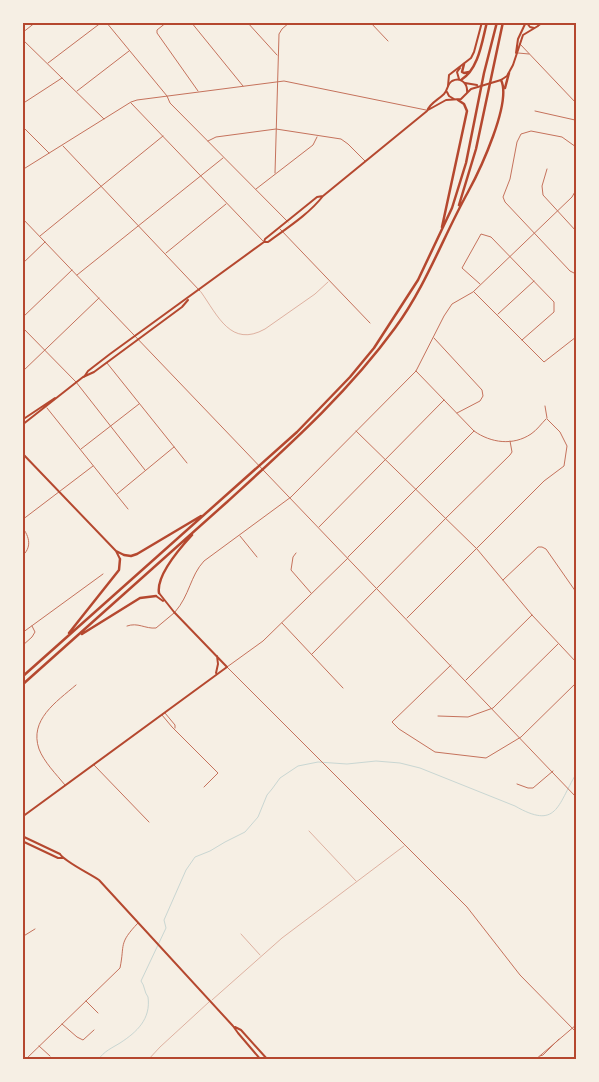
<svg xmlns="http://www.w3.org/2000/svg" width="599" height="1082" font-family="Jost,sans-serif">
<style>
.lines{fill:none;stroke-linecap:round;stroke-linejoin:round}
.stream{stroke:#c9d6d2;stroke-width:1}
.service{stroke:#c5725c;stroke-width:0.5}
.minor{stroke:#c5725c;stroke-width:1}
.tertiary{stroke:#c5725c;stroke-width:1}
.secondary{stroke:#b5482f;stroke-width:2}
.primary{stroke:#b5482f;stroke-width:2}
.motorway{stroke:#b5482f;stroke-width:2.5}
.neatline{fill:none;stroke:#b5482f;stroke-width:2}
</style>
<rect width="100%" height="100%" fill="#f6efe4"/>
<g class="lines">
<path class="stream" d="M98,1060C104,1051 112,1048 120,1043C137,1032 151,1019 148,997C144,992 145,986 141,981L166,928L164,920L186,870L195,857L210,851L225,842L245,832L258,817L267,795L272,789L280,778L298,766L318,762L347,764L376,761L400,763L420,768L515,806C557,830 557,806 576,774"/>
<path class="service" d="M201,292C218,316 231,348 265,329L315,294L328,282
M309,831L356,881
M241,934L260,955
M212,1000L282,938L404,846
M148,1060L160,1047L209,1002"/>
<path class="minor" d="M106,22L167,96L170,103L288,222
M167,22L157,30V33L198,91
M191,22L243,86
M247,22L277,55
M370,22L388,41
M22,39L104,119
M48,63L102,22
M77,91L129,51
M131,103L263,241
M22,104L62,78
M535,111L575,120L576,118
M22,126L49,153
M208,141L216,137L276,129L341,139L348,144L365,161
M63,146L200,291
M576,147L562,137L531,131L521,134L517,142L510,179L503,197L505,202L570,271L576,274
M547,169L542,186L543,195L576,231
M22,170L131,102L137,100L284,81L426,110
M275,173L279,34L282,29L290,22
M256,189L313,145L317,137
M40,236L163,136
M166,253L226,204
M22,264L45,242
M77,275L223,158
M480,284L462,268L481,234L491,237L554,302V312L522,340
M474,292L544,362L576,337
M498,314L534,281
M22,318L72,270
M22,327L76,382L145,470
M434,338L482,390L483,396L480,401L457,413
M107,363L187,463
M416,371L474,431C491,443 513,446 531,434C537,430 541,424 546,419
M22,372L99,298
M545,406L547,418
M47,408L128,509
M356,431L477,549L532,615L576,662
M81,449L139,404
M117,494L174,447
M22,520L93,466
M22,527C30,537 32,548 22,556
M319,527L444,400
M240,536L257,557
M296,553L293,557L291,570L311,593
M348,557L474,431
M503,580L538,547H542L546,549L576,592
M407,618L544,481L564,466L567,446L560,432L547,419
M282,623L343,688
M127,626C138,622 145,629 156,628L174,613
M22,633L103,574
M22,646L32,637L35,632L32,626
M312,654L446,518L510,455L512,452L510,441
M451,665L392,722L399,729L435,752L486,758L521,737L576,683
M466,680L532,615
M165,713L175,725V728
M162,715L172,727L218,773L204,787
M438,716L468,717L493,708L558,644
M94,765L149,822
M517,784L528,788H533L553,771
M65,785C56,774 44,762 39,749C29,720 56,702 76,685
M22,937L35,929
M86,1001L98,1013
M62,1024L77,1037L83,1040L94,1030
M39,1046L50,1056
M25,1060L120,968C125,944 118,944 138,923"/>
<path class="tertiary" d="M22,33L36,22
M520,44L576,103
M518,53L529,54
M22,218L576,797
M280,229L370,323
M348,558L263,641L227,667L467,907L520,975L576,1032
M175,612C190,595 190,576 204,561L291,497L416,371L444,316L452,304L473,292L572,197L576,190
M540,1056L543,1055L559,1039
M535,1060L576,1025"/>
<path class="secondary" d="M539,25L544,22
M459,79L457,72L460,68
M448,86L449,75L471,58L474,52L482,22
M156,596L163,601
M216,673L218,664L217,656
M22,817L227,667L174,612L159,593"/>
<path class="primary" d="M526,22L530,27L534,28
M516,53L518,39L526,22
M465,83L477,85
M447,92L449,96L454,99
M428,110L446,100L461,99L471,89L501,80L507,76L513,65L523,35L538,26L540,22
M265,242H268C287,228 309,214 323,196L427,111C430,103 438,100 444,94C448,90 447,84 452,81C462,76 468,85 467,93
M84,377L88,371L110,354L264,242L265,239L317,197L323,196
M22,420L55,398
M22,425L83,377L94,372L182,307L188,300
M22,453L116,551L124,555
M116,551L120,559
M22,836L60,854C65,862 89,873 99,880L233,1026L238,1033L261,1060
M22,841L58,858H63
M235,1027L241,1030L268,1060"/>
<path class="motorway" d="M464,64L462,72L464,73L469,72
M461,80C479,69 482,41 487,22
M505,88L509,73
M459,205L476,149L503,22
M442,227L467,111L464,104L458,100
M124,555L131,556L137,554L201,516
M159,593C156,575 180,548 192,535
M69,633L119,570L120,559
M82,634L140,598L156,596
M22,677L297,432L350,377L374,348L418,280L452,208L466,163L484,73L497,22
M22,685C91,624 159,563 227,502C287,447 347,394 395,328C426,286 443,237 468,192C480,170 512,102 501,80"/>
</g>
<rect width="599" height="1082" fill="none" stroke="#f6efe4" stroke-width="48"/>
<rect x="24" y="24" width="551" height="1034" class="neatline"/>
</svg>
